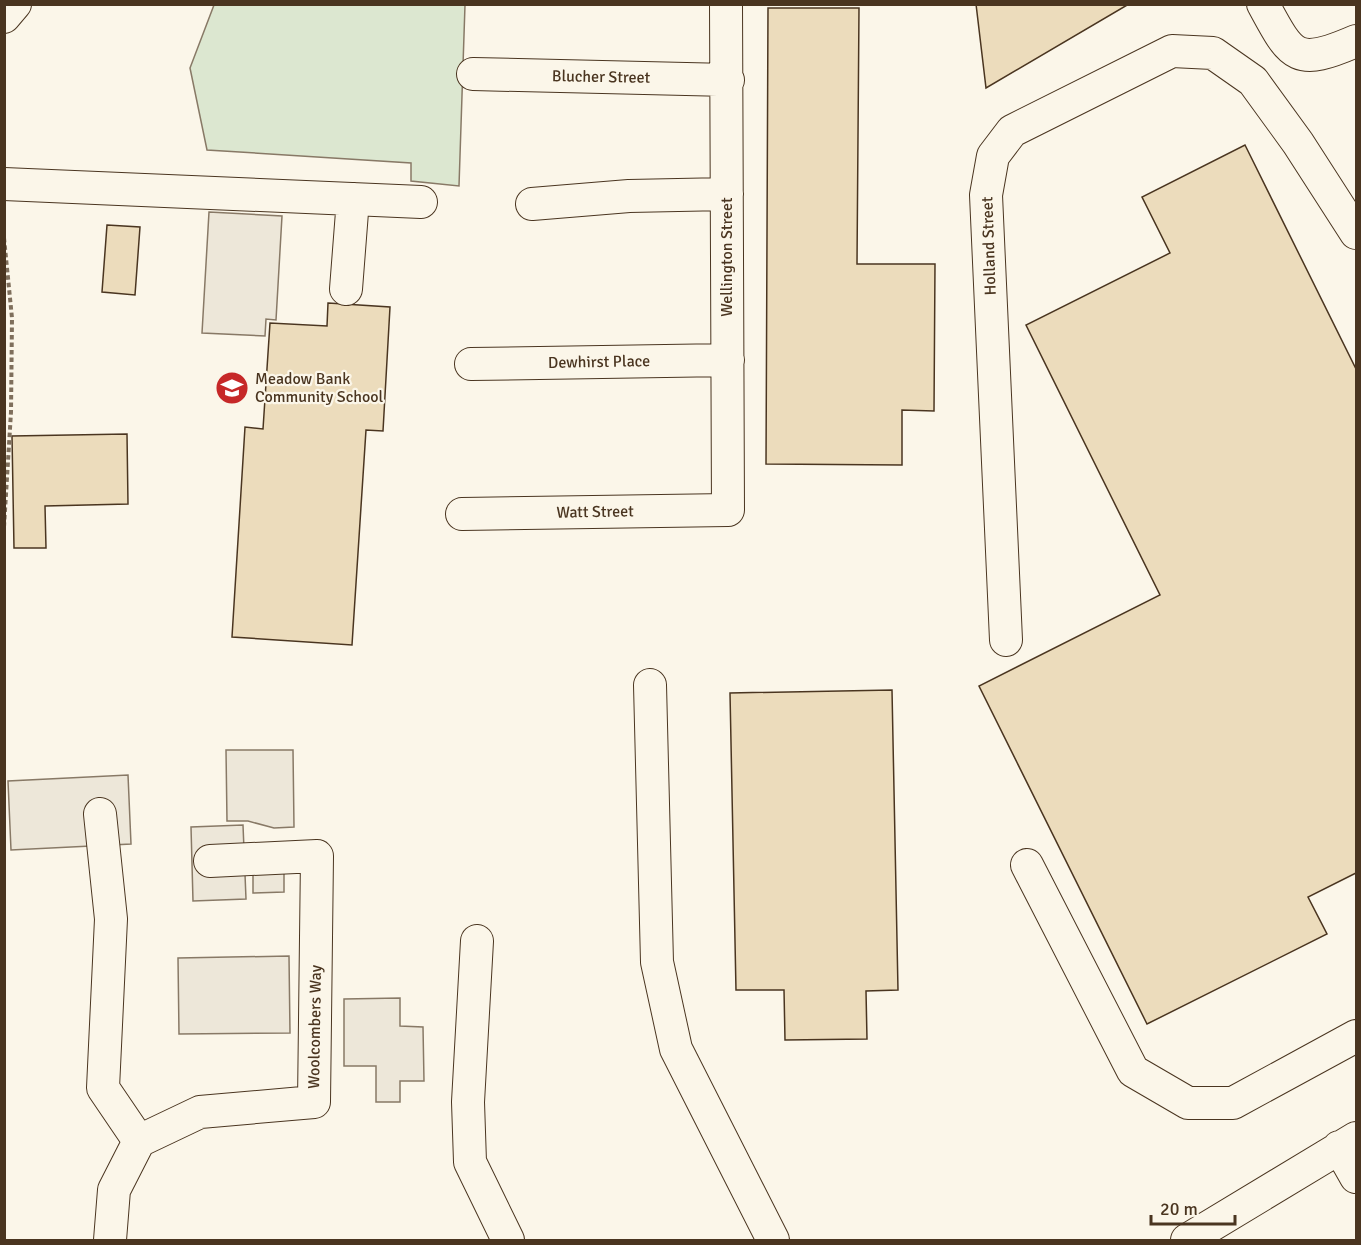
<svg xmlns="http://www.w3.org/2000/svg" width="1361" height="1245" font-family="Signika,sans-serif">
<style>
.green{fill:#dce7d0;stroke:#887966;stroke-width:1.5}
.parking{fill:#ede7d9;stroke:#887966;stroke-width:1.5}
.building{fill:#ecdcbc;stroke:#4a3520;stroke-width:1.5}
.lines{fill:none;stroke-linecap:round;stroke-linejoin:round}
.minor-casing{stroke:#4a3520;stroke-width:34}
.path{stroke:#7f6f5c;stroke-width:4;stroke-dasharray:4.5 3;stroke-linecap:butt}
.minor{stroke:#fbf6e9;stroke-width:32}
.labels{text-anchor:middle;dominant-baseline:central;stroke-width:4.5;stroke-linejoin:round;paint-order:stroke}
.street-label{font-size:16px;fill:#4a3520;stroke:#fbf6e9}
.poi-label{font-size:16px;fill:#4a3520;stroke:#fbf6e9;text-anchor:start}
</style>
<rect width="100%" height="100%" fill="#fbf6e9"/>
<path class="green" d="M214,5H465L459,186L411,181V163L207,150L190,68Z"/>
<path class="parking" d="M209,212L282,216L276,320L266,319L265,336L202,333Z
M226,750H293L294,827L274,828L248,821H227Z
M128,775L131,844L11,850L8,781Z
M243,825L246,899L193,901L191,827Z
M253,872L284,873V892L253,893Z
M289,956L290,1033L179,1034L178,958Z
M400,998V1026L423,1027L424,1081H400V1102H376V1066H344V999Z"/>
<path class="building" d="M976,4H1129L986,88Z
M768,8H859L857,264H935L934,411L902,410V465L766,464Z
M1245,145L1356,369V873L1308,897L1327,934L1147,1024L979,686L1160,595L1026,325L1170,253L1142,197Z
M107,225L140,227L135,295L102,292Z
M328,303L390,307L383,431L366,430L352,645L232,637L245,427L263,429L270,323L327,326Z
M127,434L128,504L45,506L46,548H14L12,436Z
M892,690L898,990L866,991L867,1039L785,1040L784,990H736L730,693Z"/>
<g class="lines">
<defs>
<path id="minor" d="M1263,4C1292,58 1296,67 1356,41
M4,17L15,4
M473,74L728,80
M4,184L421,202
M532,204L629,196L727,194
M346,289L353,199
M471,364L728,360
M462,514L728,510L726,4
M1006,640L986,195L993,156L1012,131L1172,51L1213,53L1253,81L1298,143L1356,233
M650,685L657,962L676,1049L773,1240
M100,814L111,919L103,1088L139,1141L114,1190L110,1240
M1027,865L1133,1071L1188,1103H1233L1356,1036
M477,941L468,1102L470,1162L508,1240
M139,1141L200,1112L314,1102L317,856L210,861
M1339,1147L1356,1177
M1187,1240L1356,1138"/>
</defs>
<use href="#minor" class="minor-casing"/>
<path class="path" d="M4,238L12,318L11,412L4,527"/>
<use href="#minor" class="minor"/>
</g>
<defs>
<symbol id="school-disc" viewBox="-11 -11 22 22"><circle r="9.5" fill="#c62828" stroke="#fbf6e9"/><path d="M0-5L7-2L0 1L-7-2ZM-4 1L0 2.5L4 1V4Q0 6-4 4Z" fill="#fff"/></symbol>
</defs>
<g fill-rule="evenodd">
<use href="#school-disc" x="213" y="369" width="38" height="38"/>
</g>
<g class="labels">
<g class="street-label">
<text transform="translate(601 77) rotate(1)">Blucher Street</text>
<text transform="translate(989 246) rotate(-92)">Holland Street</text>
<text transform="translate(727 257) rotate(-90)">Wellington Street</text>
<text transform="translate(599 362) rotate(-1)">Dewhirst Place</text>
<text transform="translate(595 512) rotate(-1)">Watt Street</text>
<text transform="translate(315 1027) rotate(-89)">Woolcombers Way</text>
</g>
<g class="poi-label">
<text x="255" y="379">Meadow Bank<tspan x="255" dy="18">Community School</tspan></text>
</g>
</g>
<rect width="1361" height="1245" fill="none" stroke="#4a3520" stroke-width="12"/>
<path d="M1151 1215v9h84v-9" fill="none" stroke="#4a3520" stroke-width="3"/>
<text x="1160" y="1215" font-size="18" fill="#4a3520" stroke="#fbf6e9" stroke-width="4.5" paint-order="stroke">20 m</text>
</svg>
